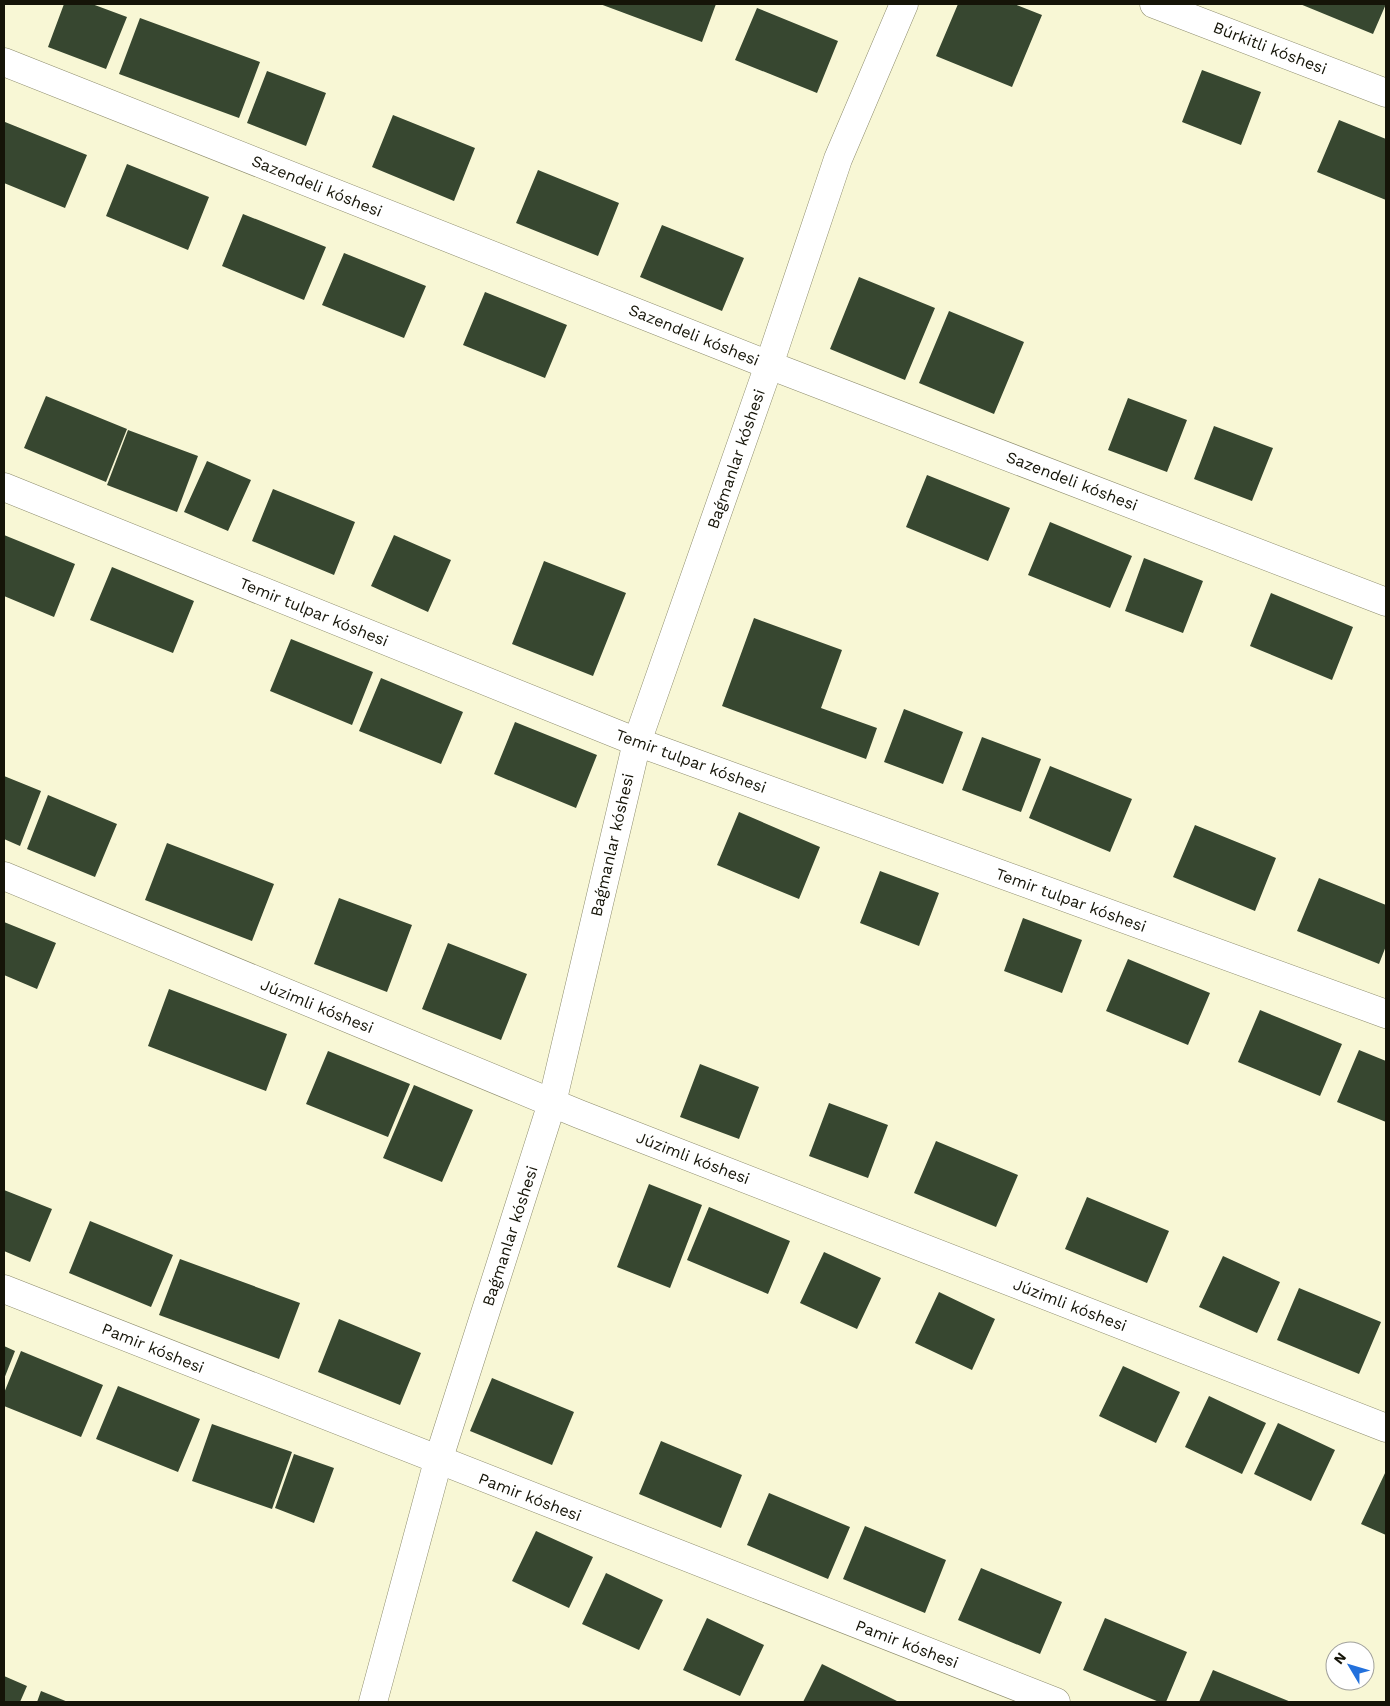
<svg xmlns="http://www.w3.org/2000/svg" width="1390" height="1706" font-family="'Work Sans',sans-serif">
<style>
.building{fill:#374730}
.lines{fill:none;stroke-linecap:round;stroke-linejoin:round}
.street-casing{stroke:#8d8c6d;stroke-width:29}
.secondary-casing{stroke:#8d8c6d;stroke-width:29}
.street{stroke:#fff;stroke-width:28}
.secondary{stroke:#fff;stroke-width:28}
.labels{text-anchor:middle;dominant-baseline:central;stroke-width:5;stroke-linejoin:round;paint-order:stroke}
.street-label{font-size:16px;fill:#151408;stroke:#fff}
</style>
<rect width="100%" height="100%" fill="#f8f7d5"/>
<path class="building" d="M64,4H92L127,17L106,69L48,47Z
M600,4H716L702,42Z
M958,4H1014L1042,15L1012,87L936,56Z
M1300,4H1386L1373,34Z
M757,8L838,41L817,93L735,60Z
M140,18L260,62L239,118L119,74Z
M1202,70L1261,92L1241,145L1182,122Z
M267,71L326,93L306,146L247,123Z
M393,115L475,148L454,201L372,167Z
M1339,120L1386,139V200L1317,172Z
M5,122L87,155L65,208L4,183Z
M127,164L209,197L188,250L106,216Z
M538,170L619,203L598,256L516,223Z
M243,214L326,247L304,300L222,266Z
M662,225L744,258L722,311L640,277Z
M344,253L426,286L404,338L322,305Z
M859,277L935,308L905,380L830,349Z
M485,292L567,325L545,378L463,345Z
M949,311L1024,342L994,414L919,383Z
M46,396L127,429L106,482L24,448Z
M1128,398L1187,420L1167,472L1108,450Z
M1214,426L1273,448L1252,501L1194,479Z
M128,430L198,456L177,512L107,485Z
M207,461L251,480L228,531L184,512Z
M927,475L1010,508L988,561L906,527Z
M273,489L355,522L334,575L252,541Z
M1050,522L1132,556L1110,608L1028,575Z
M4,535L75,564L54,617L4,596Z
M394,535L451,560L428,612L371,586Z
M1144,558L1203,581L1183,633L1125,611Z
M544,561L626,593L593,676L512,644Z
M112,567L194,601L173,653L90,620Z
M1271,593L1353,627L1332,680L1250,646Z
M754,618L842,650L821,708L877,728L866,759L722,706Z
M291,639L373,672L352,725L270,691Z
M381,678L463,712L441,764L359,731Z
M904,709L963,732L943,784L884,762Z
M515,722L597,755L576,808L494,774Z
M982,737L1041,759L1021,812L962,790Z
M1050,766L1132,799L1110,852L1029,818Z
M4,776L41,791L20,846L4,839Z
M48,795L117,824L95,877L27,849Z
M739,812L820,847L799,899L717,865Z
M1195,825L1276,858L1255,911L1173,877Z
M167,843L274,884L252,941L145,900Z
M880,871L939,893L919,946L860,923Z
M1319,878L1386,905V946L1379,964L1297,931Z
M339,898L412,925L387,992L314,964Z
M1023,918L1082,940L1062,993L1004,971Z
M4,922L56,943L37,989L4,975Z
M448,943L527,974L501,1040L422,1009Z
M1128,959L1210,993L1188,1045L1106,1011Z
M169,989L287,1034L266,1091L148,1046Z
M1260,1010L1342,1044L1320,1096L1238,1062Z
M1359,1050L1386,1061V1122L1337,1102Z
M328,1051L410,1084L388,1137L306,1104Z
M700,1064L759,1087L739,1139L680,1117Z
M414,1085L473,1110L442,1182L383,1158Z
M829,1103L888,1125L868,1178L809,1156Z
M936,1141L1018,1175L996,1227L914,1193Z
M649,1184L702,1205L670,1288L617,1267Z
M4,1190L52,1209L30,1262L4,1251Z
M1087,1197L1169,1231L1147,1283L1065,1249Z
M709,1207L790,1241L768,1294L687,1260Z
M90,1221L173,1255L151,1307L69,1273Z
M824,1252L881,1278L857,1329L800,1303Z
M1223,1256L1280,1282L1257,1333L1199,1307Z
M180,1259L300,1303L279,1359L159,1315Z
M1299,1288L1381,1322L1359,1374L1277,1340Z
M939,1292L995,1319L972,1370L915,1343Z
M339,1319L421,1353L400,1405L318,1372Z
M4,1346L15,1351L4,1379Z
M21,1351L103,1385L81,1437L4,1406V1393Z
M1123,1366L1180,1392L1156,1443L1099,1416Z
M492,1378L574,1412L552,1465L470,1431Z
M118,1386L200,1419L178,1472L96,1439Z
M1209,1396L1266,1423L1242,1474L1185,1447Z
M1278,1423L1335,1450L1311,1501L1254,1474Z
M212,1424L292,1452L272,1509L192,1481Z
M661,1441L742,1475L721,1528L639,1494Z
M294,1454L334,1468L314,1523L275,1508Z
M1386,1471V1535L1361,1524Z
M769,1493L850,1527L828,1579L747,1545Z
M865,1526L946,1560L925,1613L843,1579Z
M536,1531L593,1557L569,1608L512,1581Z
M981,1568L1062,1602L1040,1654L958,1620Z
M606,1573L663,1600L639,1650L582,1624Z
M707,1618L764,1645L740,1696L683,1670Z
M1105,1618L1187,1652L1166,1702H1159L1083,1670Z
M822,1664L899,1702H803Z
M1213,1670L1291,1702H1199Z
M4,1676L27,1686L20,1702H4Z
M41,1691L68,1702H37Z"/>
<g class="lines">
<defs>
<path id="street" d="M1154,4L1386,93
M4,62L769,365L1386,602
M4,487L637,742L1386,1014
M4,876L579,1114L1386,1428
M4,1289L1056,1702"/>
<path id="secondary" d="M373,1702L438,1461L552,1103L637,742L769,365L838,159L904,4"/>
</defs>
<use href="#street" class="street-casing"/>
<use href="#secondary" class="secondary-casing"/>
<use href="#street" class="street"/>
<use href="#secondary" class="secondary"/>
</g>
<g class="labels">
<g class="street-label">
<text transform="translate(1270 48) rotate(21)">Búrkitli kóshesi</text>
<text transform="translate(317 186) rotate(22)">Sazendeli kóshesi</text>
<text transform="translate(694 335) rotate(22)">Sazendeli kóshesi</text>
<text transform="translate(736 459) rotate(-71)">Baǵmanlar kóshesi</text>
<text transform="translate(1072 481) rotate(21)">Sazendeli kóshesi</text>
<text transform="translate(314 612) rotate(22)">Temir tulpar kóshesi</text>
<text transform="translate(691 761) rotate(20)">Temir tulpar kóshesi</text>
<text transform="translate(612 845) rotate(-77)">Baǵmanlar kóshesi</text>
<text transform="translate(1071 900) rotate(20)">Temir tulpar kóshesi</text>
<text transform="translate(317 1006) rotate(22)">Júzimli kóshesi</text>
<text transform="translate(693 1158) rotate(21)">Júzimli kóshesi</text>
<text transform="translate(510 1236) rotate(-72)">Baǵmanlar kóshesi</text>
<text transform="translate(1070 1305) rotate(21)">Júzimli kóshesi</text>
<text transform="translate(153 1348) rotate(22)">Pamir kóshesi</text>
<text transform="translate(530 1497) rotate(21)">Pamir kóshesi</text>
<text transform="translate(907 1644) rotate(21)">Pamir kóshesi</text>
</g>
</g>
<rect width="1390" height="1706" fill="none" stroke="#151408" stroke-width="10"/>
<g transform="translate(1350 1666) rotate(308)"><circle r="24" fill="#ffffff" stroke="#a1a19c"/>
<path d="M0-4L9 19L0 12L-9 19Z" fill="#2371dc"/>
<text y="-8" font-size="14" font-weight="bold" text-anchor="middle" fill="#151408">N</text>
</g>
</svg>
